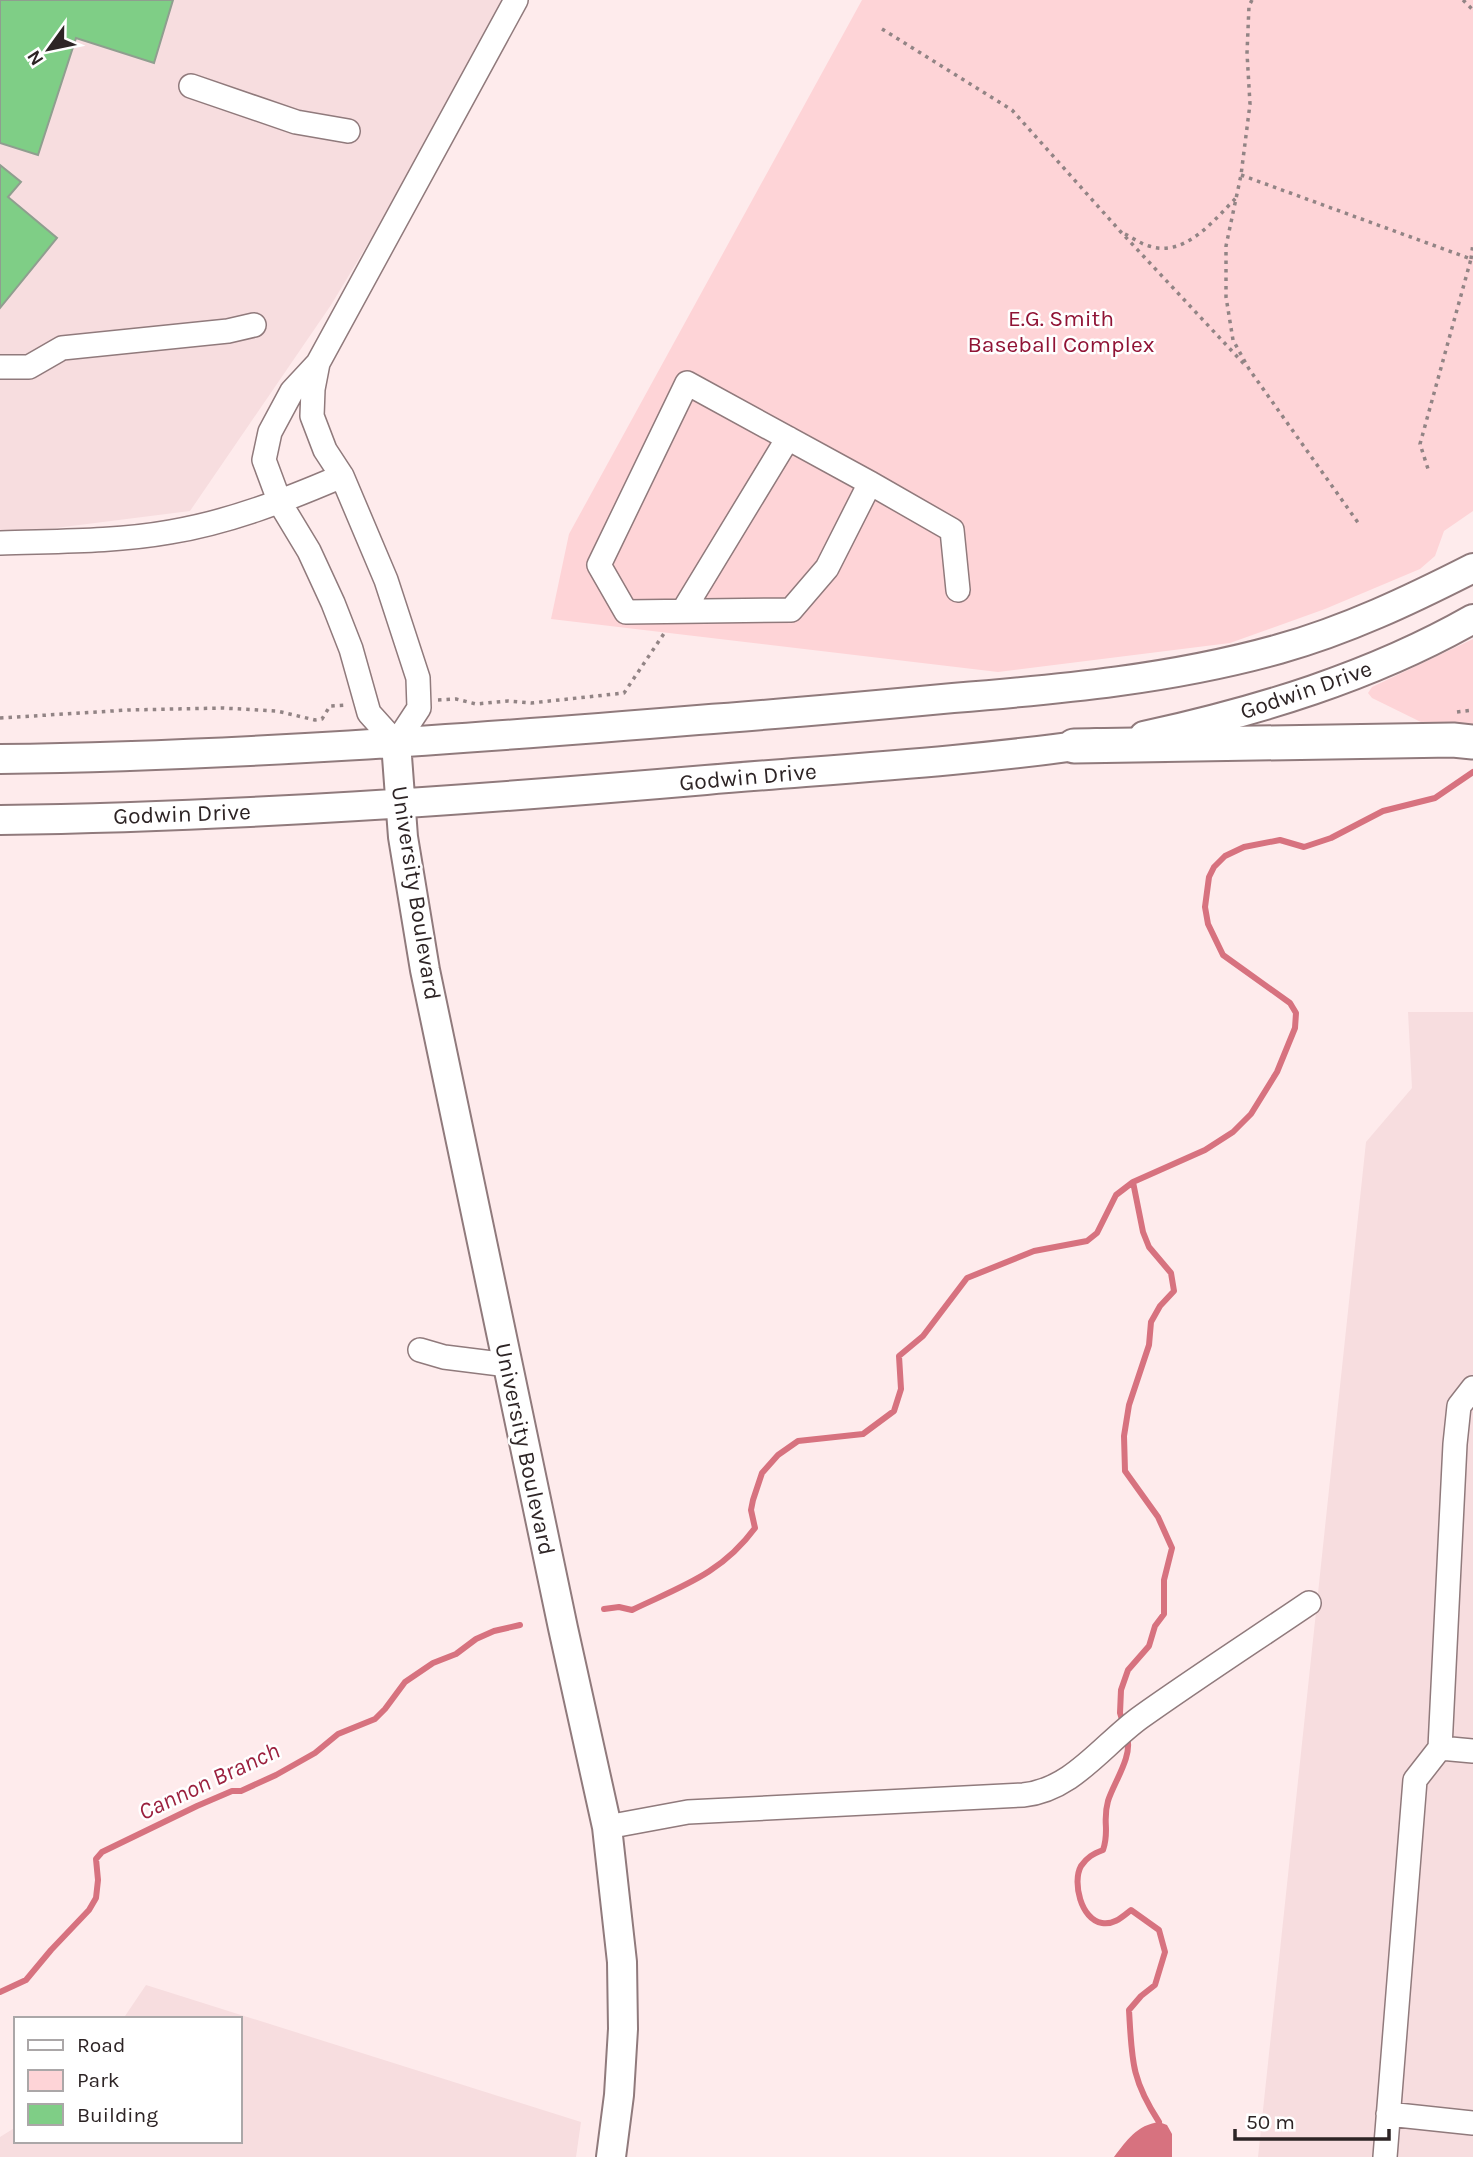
<svg xmlns="http://www.w3.org/2000/svg" width="1473" height="2157" font-family="Karla,sans-serif">
<style>
.built{fill:#f7dddf}
.green{fill:#fed4d7}
.water{fill:#d7727f}
.lines{fill:none;stroke-linecap:round;stroke-linejoin:round}
.stream{stroke:#d7727f;stroke-width:6}
.building{fill:#7fce86;stroke:#8f9e8f;stroke-width:2}
.minor-casing{stroke:#907a7c;stroke-width:26}
.major-casing{stroke:#907a7c;stroke-width:32}
.highway-casing{stroke:#907a7c;stroke-width:37}
.path{stroke:#928485;stroke-width:3.5;stroke-dasharray:3.5 5;stroke-linecap:butt}
.minor{stroke:#fff;stroke-width:23}
.major{stroke:#fff;stroke-width:28}
.highway{stroke:#fff;stroke-width:33}
.labels{text-anchor:middle;dominant-baseline:central;stroke-width:5;stroke-linejoin:round;paint-order:stroke}
.park-label{font-size:23px;fill:#901335;stroke:#fff}
.street-label{font-size:23px;fill:#2d2425;stroke:#fff}
.water-label{font-size:24px;font-style:italic;fill:#9b203e;stroke:#fff}
</style>
<rect width="100%" height="100%" fill="#feebec"/>
<path class="built" d="M0,0H515L331,305L190,511L0,535Z
M1408,1012H1473V2157H1258L1366,1142L1412,1088Z
M146,1985L581,2122L576,2157H0V2137L16,2127V2141H240V2019H123Z"/>
<path class="green" d="M862,0H1473V511L1444,531L1435,556L1420,569L1325,609L1230,643L998,672L551,619L569,534Z
M1473,639V729L1429,726L1372,698L1368,693L1372,687Z"/>
<path class="water" d="M1159,2122L1167,2125L1172,2134V2157H1114C1127,2140 1137,2125 1159,2122Z"/>
<g class="lines">
<path class="stream" d="M604,1609L619,1607L632,1610C682,1586 721,1574 755,1528L751,1510L753,1500L762,1473L778,1455L798,1441L863,1434L894,1411L901,1389L899,1356L923,1336L967,1278L1034,1251L1087,1241L1097,1233L1116,1195L1133,1182L1205,1150L1233,1132L1251,1114L1277,1072L1295,1028L1296,1013L1290,1003L1223,955L1208,924L1205,907L1209,877L1214,867L1225,856L1244,847L1280,840L1304,847L1331,838L1383,811L1435,798L1473,772
M1123,1723L1120,1713L1121,1690L1128,1670L1149,1646L1155,1626L1164,1614V1580L1172,1548L1158,1517L1125,1471L1124,1436L1129,1405L1149,1345L1151,1322L1160,1306L1174,1291L1171,1273L1149,1247L1143,1232L1133,1182
M1127,1737C1133,1756 1114,1782 1108,1801C1102,1822 1110,1830 1103,1850C1093,1854 1087,1857 1081,1866C1072,1882 1081,1920 1102,1923C1114,1925 1122,1917 1131,1910L1159,1930L1165,1952L1155,1985L1141,1996L1129,2010C1132,2060 1131,2079 1159,2122
M0,1992L26,1980L51,1950L89,1910L96,1898L98,1880L96,1859L102,1852L197,1806L232,1791H241L276,1775L315,1753L338,1734L375,1719L385,1709L405,1682L433,1663L456,1654L476,1639L494,1631L520,1625"/>
</g>
<path class="building" d="M0,0H173L154,63L76,38L38,155L0,143Z
M0,165L21,182L8,197L57,238L0,308Z"/>
<g class="lines">
<defs>
<path id="minor" d="M191,86L296,122L348,131
M318,363L313,389L312,416L325,450L342,476L386,580L418,678L419,708L396,743L369,713L351,649L333,603L309,551L280,503L264,460L270,432L292,391Z
M318,363L516,0
M0,367H29L62,348L228,331L254,325
M870,483L827,568L791,610L626,612L599,565L687,383L870,483L952,530L958,590
M0,543C57,541 114,542 170,532C230,522 286,500 342,476
M683,611L788,438
M420,1350L444,1357L508,1365
M1440,1748L1473,1751
M607,1827L688,1812L1023,1795C1073,1790 1103,1744 1141,1717C1196,1678 1253,1641 1309,1603
M1388,2114L1473,2123
M1385,2157L1415,1780L1440,1748L1455,1444L1459,1406L1473,1388"/>
<path id="major" d="M1144,736C1258,711 1371,677 1473,619
M396,743L403,837L425,970L563,1628L607,1827L622,1962L623,2029L619,2095L611,2157
M0,759C233,756 466,739 698,720C783,714 868,706 953,698C1063,689 1172,679 1279,649C1347,630 1410,600 1473,568
M0,820C235,817 472,800 706,780C836,769 968,762 1097,743"/>
<path id="highway" d="M1074,746L1453,740L1473,742"/>
</defs>
<use href="#minor" class="minor-casing"/>
<use href="#major" class="major-casing"/>
<use href="#highway" class="highway-casing"/>
<path class="path" d="M1252,0L1249,6L1247,53L1250,104L1241,175L1226,246V297L1233,340L1249,369L1359,524
M1463,0L1473,10
M882,29L1012,110L1120,231L1245,365
M1241,175L1471,259L1420,444L1429,472
M1125,234C1133,238 1141,244 1149,246C1185,258 1214,220 1236,198
M1471,259L1473,243
M438,700L456,699L476,704L508,701L531,703L624,693L665,632
M1457,712L1473,710
M0,718L128,710L222,708L277,711L315,720L322,719L330,706L346,705"/>
<use href="#minor" class="minor"/>
<use href="#major" class="major"/>
<use href="#highway" class="highway"/>
</g>
<g class="labels">
<g class="park-label">
<text x="1061" y="318">E.G. Smith<tspan x="1061" dy="26">Baseball Complex</tspan></text>
</g>
<g class="street-label">
<text transform="translate(1306 690) rotate(-19)">Godwin Drive</text>
<text transform="translate(748 777) rotate(-5)">Godwin Drive</text>
<text transform="translate(182 814) rotate(-2)">Godwin Drive</text>
<text transform="translate(416 893) rotate(81)">University Boulevard</text>
<text transform="translate(525 1449) rotate(78)">University Boulevard</text>
</g>
<g class="water-label">
<text transform="translate(209 1781) rotate(-25)">Cannon Branch</text>
</g>
</g>
<rect x="14" y="2017" width="228" height="126" fill="#ffffff" stroke="#aba7a8" stroke-width="2"/>
<rect x="28" y="2040" width="35" height="10" fill="#ffffff" stroke="#aba7a8" stroke-width="2"/>
<text x="77" y="2052" font-size="21" fill="#2d2425">Road</text>
<rect x="28" y="2070" width="35" height="21" fill="#fed4d7" stroke="#aba7a8" stroke-width="2"/>
<text x="77" y="2087" font-size="21" fill="#2d2425">Park</text>
<rect x="28" y="2104" width="35" height="21" fill="#7fce86" stroke="#aba7a8" stroke-width="2"/>
<text x="77" y="2122" font-size="21" fill="#2d2425">Building</text>
<g transform="translate(49 49) rotate(237)" stroke="#ffffff" stroke-width="5" paint-order="stroke">
<path d="M0-5L12 26L0 18L-12 26Z" fill="#2d2425"/>
<text y="-10" font-size="19" font-weight="bold" text-anchor="middle" fill="#2d2425">N</text>
</g>
<path d="M1235 2129v10h154v-10" fill="none" stroke="#2d2425" stroke-width="3.5"/>
<text x="1246" y="2129" font-size="21" fill="#2d2425" stroke="#ffffff" stroke-width="5" paint-order="stroke">50 m</text>
</svg>
